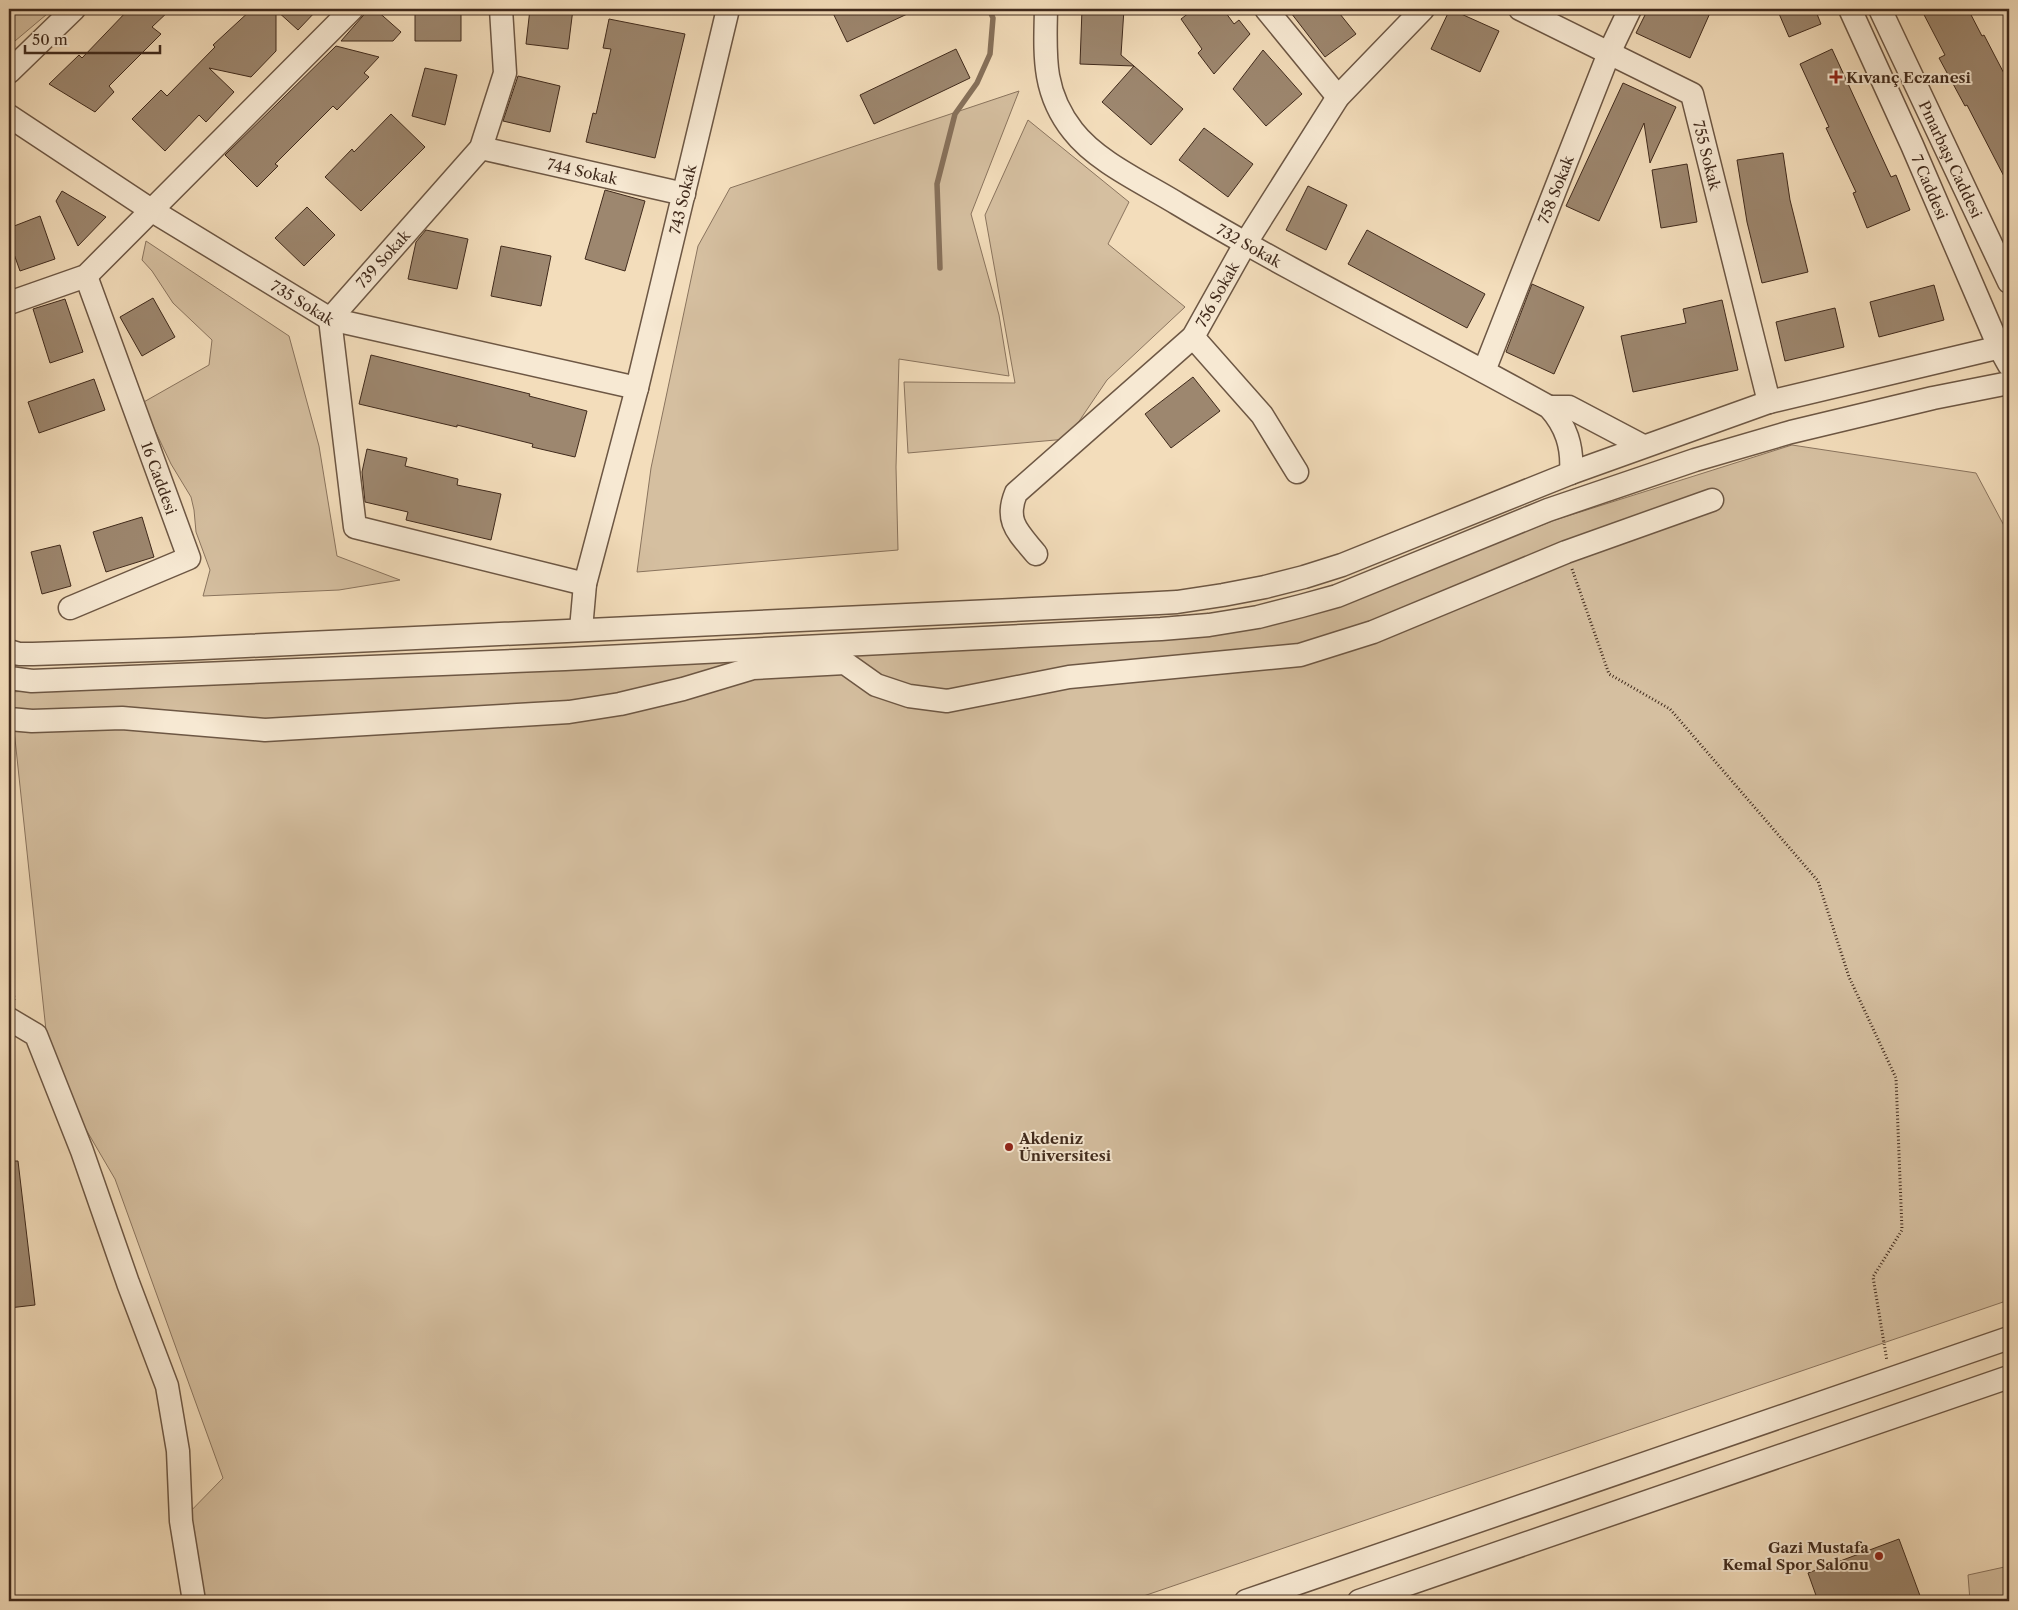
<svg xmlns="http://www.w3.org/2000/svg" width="2018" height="1610" font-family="'Libre Caslon Text',serif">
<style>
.green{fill:#d5bfa0;stroke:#8a745e}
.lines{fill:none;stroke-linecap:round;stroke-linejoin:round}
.stream{stroke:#87715b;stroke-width:5.5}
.building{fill:#9d876f;stroke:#402a1c}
.minor-casing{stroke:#6d5744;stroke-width:25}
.path{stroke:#402a1c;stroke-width:3;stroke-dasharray:1 2.5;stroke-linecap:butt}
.minor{stroke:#f7e9d3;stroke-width:22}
.poi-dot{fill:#8f2418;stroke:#f7e9d3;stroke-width:2}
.labels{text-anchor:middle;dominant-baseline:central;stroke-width:4;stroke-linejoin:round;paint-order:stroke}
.poi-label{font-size:15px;font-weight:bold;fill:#402a1c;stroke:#f7e9d3;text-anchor:start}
.street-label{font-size:15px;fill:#402a1c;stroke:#f7e9d3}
</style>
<rect width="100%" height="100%" fill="#f3ddbb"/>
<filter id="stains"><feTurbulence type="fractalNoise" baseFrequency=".004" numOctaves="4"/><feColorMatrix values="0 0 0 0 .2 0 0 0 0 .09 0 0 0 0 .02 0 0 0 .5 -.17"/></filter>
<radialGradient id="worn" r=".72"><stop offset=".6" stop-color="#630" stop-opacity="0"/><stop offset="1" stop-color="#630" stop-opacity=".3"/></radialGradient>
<path class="green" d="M9,9H53L9,46Z
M1019,91L971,214L999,315L1009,376L899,359L896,467L898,550L637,572L651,468L698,246L730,188Z
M1028,120L1129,202L1108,244L1185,307L1107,380L1067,439L908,453L904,382L1015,383L985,215Z
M146,241L289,336L319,446L337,556L400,580L339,590L203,596L210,570L196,532L194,510L191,497L171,464L142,403L209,365L212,340L173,303L152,271L142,260Z
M1792,445L1976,473L2009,535V1300L1129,1601H197L181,1521L223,1478L115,1179L50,1068L10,692L1171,639L1217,635L1260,627L1313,614L1555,520Z
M2009,1566V1601H1970L1968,1575Z"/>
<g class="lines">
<path class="stream" d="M940,268L937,184L955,114L977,83L990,54L993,18L989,9"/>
</g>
<path class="building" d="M129,9H171L152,27L161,34L109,86L114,92L95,112L49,84L79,55L82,58Z
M252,9H318L298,30L276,10V51L251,77L209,68L234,92L206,122L199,115L165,151L132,119L161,90L167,96L215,47L213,45Z
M369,9H375L401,32L393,41H341Z
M415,9H461V41H415Z
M530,9H573L568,49L526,44Z
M831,9H918L847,42Z
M1082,9H1124L1121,55L1134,66L1080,64Z
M1194,9H1223L1234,24L1239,20L1250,34L1214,74L1198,53L1202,49L1181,19Z
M1288,9H1336L1356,34L1325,57Z
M1450,9L1499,31L1480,72L1431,49Z
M1648,9H1701L1710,13L1690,58L1636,33Z
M1777,9H1815L1821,24L1789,37Z
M1921,9H1968L1982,36L1984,35L2009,83V186L1967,105L1965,106L1939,58L1945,55Z
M609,19L685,34L655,158L586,142L593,113L596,114L611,49L603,48Z
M336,46L379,57L364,73L369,77L337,110L333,106L275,164L278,166L257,187L225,155Z
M956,49L970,78L874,124L860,95Z
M1832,49L1891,177L1896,175L1910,210L1867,228L1853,193L1856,192L1826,128L1829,127L1800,64Z
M1263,50L1302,94L1266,126L1233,89Z
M1134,66L1183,109L1151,145L1102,102Z
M425,68L457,75L445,125L412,116Z
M518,76L560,86L550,132L503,121Z
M1623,83L1676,107L1650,163L1644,123L1599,221L1566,206Z
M391,114L425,147L361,211L325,177L352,149L354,152Z
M1204,128L1253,164L1228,197L1179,160Z
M1783,153L1790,200L1808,272L1762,283L1747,222L1737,160Z
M1687,164L1697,222L1661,228L1652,170Z
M1308,186L1347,205L1326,250L1286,230Z
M605,190L645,201L625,271L585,259Z
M62,191L106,217L78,246L56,201Z
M307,207L335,235L304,266L275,238Z
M40,216L55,259L20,271L9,240V228Z
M426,230L468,239L457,289L408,279L416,242Z
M1367,230L1485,294L1467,328L1348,264Z
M501,246L551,256L541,306L491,296Z
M1532,284L1584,307L1554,374L1506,352Z
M1934,285L1944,320L1879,337L1870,302Z
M153,298L175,337L142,356L120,317Z
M65,299L83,352L50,363L33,309Z
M1722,300L1738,370L1633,392L1621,336L1686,323L1683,309Z
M1835,308L1844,347L1785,361L1776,322Z
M371,355L530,394L529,396L587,411L575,457L532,447L533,444L457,425V427L359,404Z
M1193,377L1220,411L1171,448L1145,414Z
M94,379L105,410L39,433L28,402Z
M367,449L407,458L405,466L458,479L457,485L501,494L491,540L406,520L408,512L365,502L362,472Z
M142,517L154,557L106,572L93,532Z
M60,545L71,586L42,594L31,552Z
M9,1161H18L35,1305L9,1308Z
M1899,1539L1922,1601H1818L1808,1573Z"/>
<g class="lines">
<defs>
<g id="minor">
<path d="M501,9L505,73L481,148L330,319L355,527L585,584"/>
<path id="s1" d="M1046,9C1045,55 1042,92 1073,131C1097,162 1144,183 1178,204C1298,276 1425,338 1549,407C1566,426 1573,446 1571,473"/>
<path d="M1266,9L1338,97"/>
<path id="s2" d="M1520,9L1692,94L1769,402"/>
<path id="s3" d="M1850,9L1912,145L1999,347L2009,365"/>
<path id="s4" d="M1880,9L2009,282"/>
<path d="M9,72L74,9"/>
<path id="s5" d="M9,116L151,210L330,319L637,388"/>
<path id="s6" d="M481,148L684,194"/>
<path d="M9,303L86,276L352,9"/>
<path d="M1193,337L1262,415L1297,472"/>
<path id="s7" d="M1484,371L1609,53L1630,9"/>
<path d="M1549,407H1569L1643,446"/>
<path id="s8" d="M1036,554C1019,533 1004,522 1016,493L1193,337L1245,244L1338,97L1423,9"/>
<path d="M70,608L189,558L86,276"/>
<path id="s9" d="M581,629L585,584L637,388L728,9"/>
<path d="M9,651L19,654H33L182,649L1140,604L1177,602L1223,595L1265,587L1304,577L1342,565L1571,473L1769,402L2009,345"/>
<path d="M9,678L32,681L565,659L1161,629L1209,625L1258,617L1301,606L1337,596L1548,510L1695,460L1791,432L1933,398L2009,383"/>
<path d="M9,719L32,721L122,718L265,730L569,712L620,704L683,689L753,668L845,663L876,685L909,696L947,701L1069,677L1300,655L1373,632L1566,552L1712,500"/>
<path d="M9,1019L36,1035L82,1151L128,1283L167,1386L178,1451L181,1521L194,1601"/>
<path d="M1246,1601L2009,1338"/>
<path d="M1359,1601L2009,1377"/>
</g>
</defs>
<use href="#minor" class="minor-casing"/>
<path class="path" d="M1572,569L1609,674L1670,709L1818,881L1849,977L1896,1078L1902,1230L1873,1277L1887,1361
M9,933L14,1000"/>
<use href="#minor" class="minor"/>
</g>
<g class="poi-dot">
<path d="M1833.5 69.5h5v5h5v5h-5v5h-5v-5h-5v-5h5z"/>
<circle cx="1009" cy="1147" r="5"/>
<circle cx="1879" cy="1556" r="5"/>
</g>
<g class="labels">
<g class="poi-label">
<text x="1846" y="77">Kıvanç Eczanesi</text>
<text x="1019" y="1138">Akdeniz<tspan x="1019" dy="17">Üniversitesi</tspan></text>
<text x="1869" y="1547" text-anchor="end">Gazi Mustafa<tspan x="1869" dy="17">Kemal Spor Salonu</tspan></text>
</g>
<g class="street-label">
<text stroke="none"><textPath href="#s2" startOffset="255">755 Sokak</textPath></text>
<text stroke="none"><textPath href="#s4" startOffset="166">Pınarbaşı Caddesi</textPath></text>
<text stroke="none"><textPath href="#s6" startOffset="104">744 Sokak</textPath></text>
<text stroke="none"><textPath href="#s3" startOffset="195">7 Caddesi</textPath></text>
<text stroke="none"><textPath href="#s7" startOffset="195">758 Sokak</textPath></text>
<text stroke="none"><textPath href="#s9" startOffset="442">743 Sokak</textPath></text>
<text stroke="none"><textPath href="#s1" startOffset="339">732 Sokak</textPath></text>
<text transform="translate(383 259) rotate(-48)">739 Sokak</text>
<text stroke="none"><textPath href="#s8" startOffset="354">756 Sokak</textPath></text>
<text stroke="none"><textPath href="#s5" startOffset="348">735 Sokak</textPath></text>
<text transform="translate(159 478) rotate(70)">16 Caddesi</text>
</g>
</g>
<rect width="2018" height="1610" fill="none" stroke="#f3ddbb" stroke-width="30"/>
<rect x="10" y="10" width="1998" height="1590" fill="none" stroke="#402a1c" stroke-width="2.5"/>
<rect x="15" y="15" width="1988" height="1580" fill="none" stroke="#402a1c"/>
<path d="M25 45v8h135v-8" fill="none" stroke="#402a1c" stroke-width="2.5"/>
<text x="32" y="45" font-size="15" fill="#402a1c" stroke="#f7e9d3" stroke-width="4" paint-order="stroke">50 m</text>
<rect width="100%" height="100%" filter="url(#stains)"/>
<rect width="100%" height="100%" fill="url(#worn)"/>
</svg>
